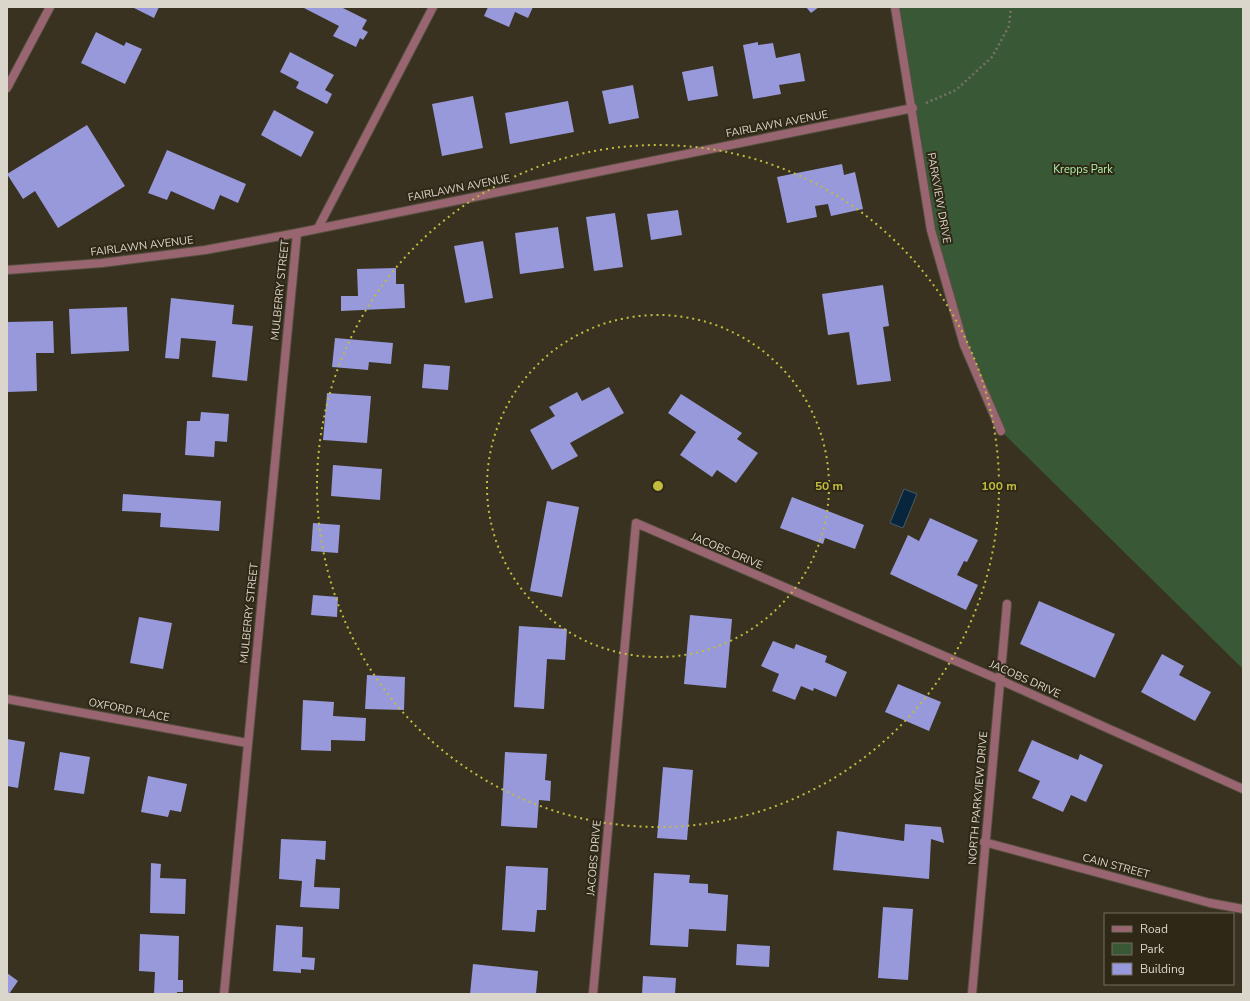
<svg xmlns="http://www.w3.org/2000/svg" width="1250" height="1001" font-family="'Nunito Sans',sans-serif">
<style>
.green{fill:#395936}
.water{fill:#07263d;stroke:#465b68}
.building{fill:#9799da}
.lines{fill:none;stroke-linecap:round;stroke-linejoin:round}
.street-casing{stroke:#565040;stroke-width:10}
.path{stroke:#777263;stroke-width:2.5;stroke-dasharray:2 3;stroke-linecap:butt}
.street{stroke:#996570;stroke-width:8}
.ring{fill:none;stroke:#c2bd3f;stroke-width:2;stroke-dasharray:2 4}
.labels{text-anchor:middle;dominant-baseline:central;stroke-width:4;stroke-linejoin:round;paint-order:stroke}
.street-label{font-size:11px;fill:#dad6cb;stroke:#2f2817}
.park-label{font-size:11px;fill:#adf3a7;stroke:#2f2817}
.centre{fill:#c2bd3f;stroke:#2f2817;stroke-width:2}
.ring-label{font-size:12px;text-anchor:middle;font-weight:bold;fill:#c2bd3f;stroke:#2f2817;stroke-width:4;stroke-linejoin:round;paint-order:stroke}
</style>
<rect width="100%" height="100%" fill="#393221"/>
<path class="green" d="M895,7H1243V669L1001,431L964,345L931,230Z"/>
<path class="water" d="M904,489L917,494L903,528L890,523Z"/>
<path class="building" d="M132,7H159L154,18Z
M302,7H341L367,20L362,29L368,32L363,40L360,38L356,47L333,36L339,26Z
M488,7H533L528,18L515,12L509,27L484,16Z
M806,7H819L811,13Z
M96,32L124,46L126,42L142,49L125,84L81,63Z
M758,42V45L773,43L776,58L800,53L805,81L779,85L781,94L753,99L743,45Z
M290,52L334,75L325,90L332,94L327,104L296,88L299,82L280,72Z
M713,66L718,96L688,101L682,72Z
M633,85L639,118L609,124L602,91Z
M473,96L483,148L442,156L432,104Z
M568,101L574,132L510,144L505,113Z
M274,110L314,132L301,157L261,135Z
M87,125L125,186L58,228L35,191L23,199L7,174Z
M167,150L246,184L238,203L220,195L214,210L171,191L167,200L148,193Z
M842,164L844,175L855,172L863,209L831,216L828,204L815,206L817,217L787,223L777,177Z
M678,210L682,235L651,240L647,214Z
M615,213L623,267L594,271L586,217Z
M558,227L564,268L520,274L515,233Z
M483,241L493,298L465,303L454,246Z
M396,268V284H404L405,308L341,311V296H358L357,269Z
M883,285L889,326L883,327L891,381L857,385L849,332L828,335L822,294Z
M171,298L234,305L232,324L253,326L247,381L212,377L216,341L181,338L179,359L165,358Z
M127,307L129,351L71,354L69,309Z
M53,321L54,353H36L37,391L8,392L7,322Z
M335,338L393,343L391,364L369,362L368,370L332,367Z
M424,364L450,366L448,390L422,388Z
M609,387L624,413L570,443L578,456L552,470L530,430L555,416L549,407L577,392L582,401Z
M327,393L371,396L367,443L323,440Z
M681,394L742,433L737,439L758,453L736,483L717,470L712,477L680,455L696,432L668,413Z
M201,412L229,414L227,442L215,441L214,457L185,455L187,421H200Z
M333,465L382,469L380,500L331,496Z
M123,494L221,501L219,531L160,527L161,513L122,511Z
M792,497L864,525L855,549L825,538L823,544L780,528Z
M547,501L579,507L562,597L530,591Z
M930,518L978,540L967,562L964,561L957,575L978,585L966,610L890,574L908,535L919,541Z
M313,523L340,525L338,553L311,551Z
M313,595L338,597L337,617L311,615Z
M1039,601L1115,634L1095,678L1020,644Z
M690,615L732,619L726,688L684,684Z
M139,617L172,623L163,669L130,663Z
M519,626L567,629L565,660L547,659L544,709L514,707Z
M773,641L794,649L796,644L827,656L825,662L847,672L836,697L814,688L813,691L801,686L795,700L772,691L779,674L761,666Z
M1162,654L1184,666L1179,675L1211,692L1195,721L1141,692Z
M367,675L405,677L404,710L365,709Z
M898,684L941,702L929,731L885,712Z
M303,700L334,702L333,716L366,718L365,741L331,740V751L301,750Z
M7,739L25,742L18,788L7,786Z
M1032,740L1078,760L1080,754L1103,765L1086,802L1071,795L1063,812L1032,798L1040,781L1018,771Z
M60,752L90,757L84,794L54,790Z
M505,752L547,754L545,780L551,781L550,801L539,800L537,828L501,826Z
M663,767L693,770L687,840L657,838Z
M148,776L187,784L181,812L170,810L168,817L141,812Z
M905,824L941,827L944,843L931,839L929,879L833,870L837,831L904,841Z
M281,839L326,841L325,860L316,859L314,887L340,888L339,909L300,907L302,881L279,879Z
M151,863L161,864L160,878L186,879L185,914L150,913Z
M506,866L548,868L546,910H537L535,932L502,930Z
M654,873L690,875L689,883L708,884V893L728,895L726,931L689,929L688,947L650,945Z
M883,907L913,909L908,980L878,978Z
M276,925L303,927L302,957L315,958L314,970L301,969V973L273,971Z
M140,934L179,936L178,980H183V992H177V994H154L155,972L139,971Z
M737,944L770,946L769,967L736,965Z
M473,964L538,971L536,994H470Z
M7,973L18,981L9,994H7Z
M643,976L676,978L675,994H642Z"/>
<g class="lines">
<defs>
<path id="street" d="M895,7L931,230L964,345L1001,431
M7,88L50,7
M318,228L433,7
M7,270L102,263L205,250L297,233L913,108
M7,699L247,743
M984,842L1210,903L1243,909
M224,994L297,233
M593,994L636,523L1000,680L1243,789
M972,994L1007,604"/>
</defs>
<use href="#street" class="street-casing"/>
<path class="path" d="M926,103L956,90L992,57L1009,26L1011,7"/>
<use href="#street" class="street"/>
</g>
<g class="ring">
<circle cx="658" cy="486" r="171"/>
<circle cx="658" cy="486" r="341"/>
</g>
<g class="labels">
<g class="street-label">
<text transform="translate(777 124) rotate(-11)">FAIRLAWN AVENUE</text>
<text transform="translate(459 188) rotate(-11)">FAIRLAWN AVENUE</text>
<text transform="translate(939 198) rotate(80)">PARKVIEW DRIVE</text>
<text transform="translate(142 246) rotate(-7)">FAIRLAWN AVENUE</text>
<text transform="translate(280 290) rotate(-84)">MULBERRY STREET</text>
<text transform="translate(727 551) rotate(23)">JACOBS DRIVE</text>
<text transform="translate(249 613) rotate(-84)">MULBERRY STREET</text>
<text transform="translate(1025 679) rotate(24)">JACOBS DRIVE</text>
<text transform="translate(129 710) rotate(11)">OXFORD PLACE</text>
<text transform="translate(978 798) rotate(-85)">NORTH PARKVIEW DRIVE</text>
<text transform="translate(594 858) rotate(-85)">JACOBS DRIVE</text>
<text transform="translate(1116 866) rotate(15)">CAIN STREET</text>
</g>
<g class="park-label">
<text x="1083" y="169">Krepps Park</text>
</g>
</g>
<circle cx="658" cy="486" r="6" class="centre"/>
<g class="ring-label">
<text x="829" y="490">50 m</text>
<text x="999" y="490">100 m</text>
</g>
<rect width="1250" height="1001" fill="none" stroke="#dad6cb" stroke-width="16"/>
<rect x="1104" y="913" width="130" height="72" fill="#2f2817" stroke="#736e5f"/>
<rect x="1112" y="926" width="20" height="6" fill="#996570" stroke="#736e5f"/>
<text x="1140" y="933" font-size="12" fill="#dad6cb">Road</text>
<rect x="1112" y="943" width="20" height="12" fill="#395936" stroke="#736e5f"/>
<text x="1140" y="953" font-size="12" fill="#dad6cb">Park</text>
<rect x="1112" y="963" width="20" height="12" fill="#9799da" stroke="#736e5f"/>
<text x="1140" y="973" font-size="12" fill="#dad6cb">Building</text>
</svg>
